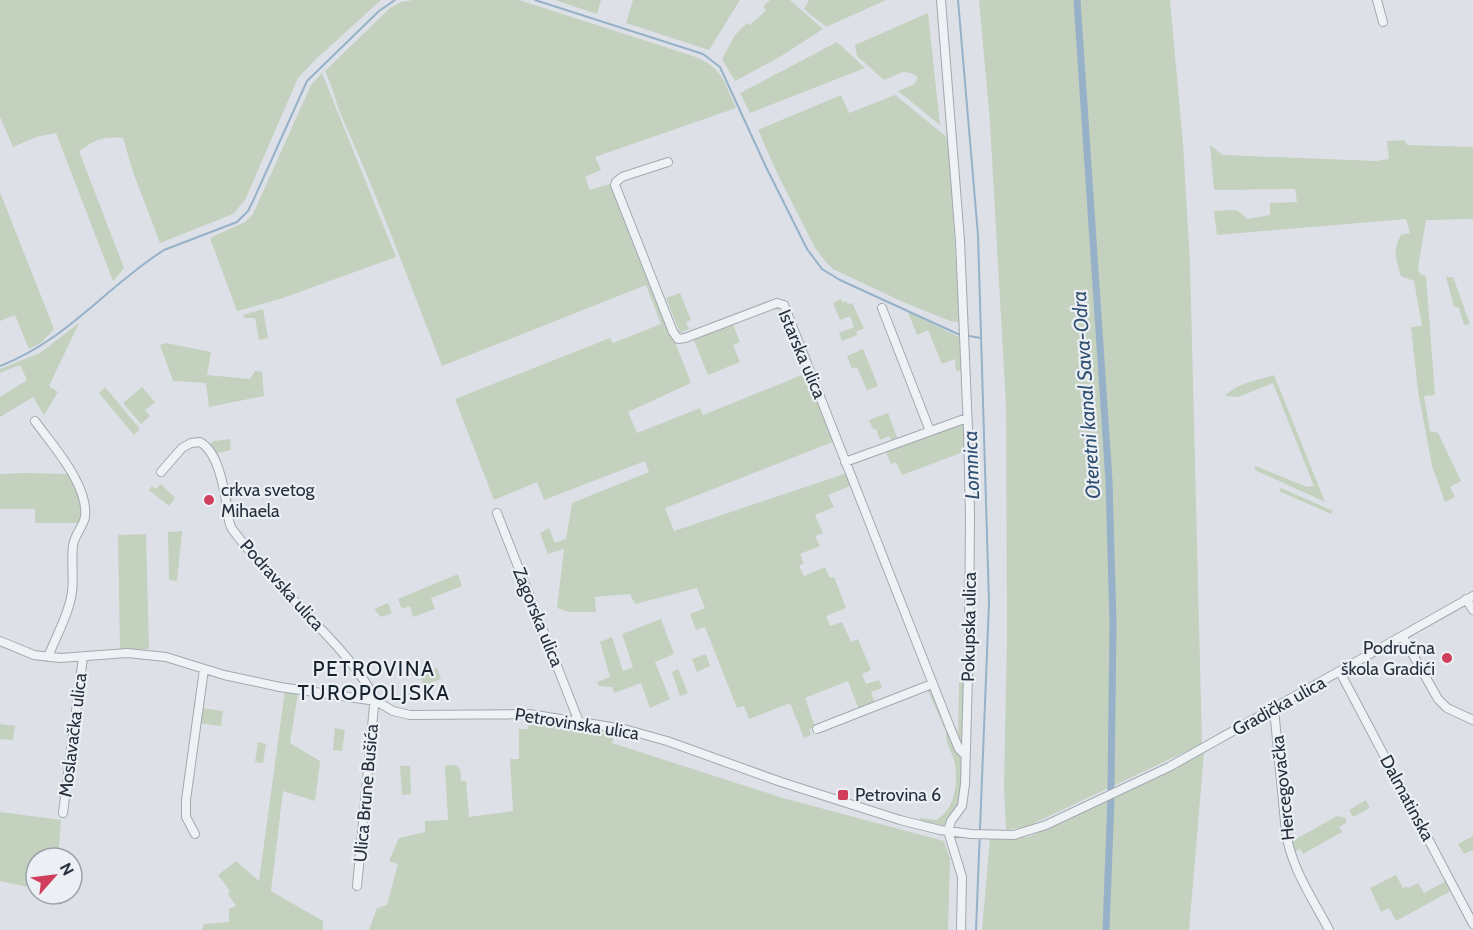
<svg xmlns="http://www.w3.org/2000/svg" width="1473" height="930" font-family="Cabin,sans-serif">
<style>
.green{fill:#c3d1be}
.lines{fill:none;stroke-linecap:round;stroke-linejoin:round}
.stream{stroke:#96b1c8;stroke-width:2}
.canal{stroke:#96b1c8;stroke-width:7}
.minor-casing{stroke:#a2a8b1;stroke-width:10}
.minor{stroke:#eff2f5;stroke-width:8}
.poi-dot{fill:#d03e5b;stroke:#ecf0f5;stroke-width:2}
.labels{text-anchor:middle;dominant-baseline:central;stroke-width:4.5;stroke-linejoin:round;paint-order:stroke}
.street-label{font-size:18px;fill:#26303e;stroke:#ecf0f5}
.poi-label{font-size:18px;fill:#26303e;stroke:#ecf0f5;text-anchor:start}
.water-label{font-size:20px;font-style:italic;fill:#305072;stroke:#ecf0f5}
.quarter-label{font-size:21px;letter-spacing:1.5px;fill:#18212e;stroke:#ecf0f5}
</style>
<rect width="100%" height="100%" fill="#dde1e7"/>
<path class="green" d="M0,0H381L315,60L298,78L245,200L233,214L160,243L133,172L123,138C102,136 97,139 79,151L124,268L113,281L56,133L36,137L13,147L0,117Z
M413,0H519L693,56C722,67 724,81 736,108L595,157L601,170L585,177L590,190L613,183L691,383L628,412L637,433L700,408L703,415L807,373L835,441L665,508L674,531L847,473L852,485L828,495L834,507L815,515L823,533L815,536L820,546L800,554L804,563L799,566L804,576L825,567L830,578L834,577L846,608L826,616L830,626L842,622L851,642L858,639L871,670L862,674L866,684L879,680L882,688L871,692L875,704L859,710L848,681L805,698L815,727L809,729L811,735L804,738L790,703L749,719L744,706L737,708L705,627L696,630L690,614L705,608L697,588L635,604L630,594L595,597L596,612H569L557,608L564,549L548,554L540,533L549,528L555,543L566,539L572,503L649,472L645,461L544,500L537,482L494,500L455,399L610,338L613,343L661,324L646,285L442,366C410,284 380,202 344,122C336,105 333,87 325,71L390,8L401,2Z
M555,0H601L597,14Z
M633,0H740L709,50L626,23Z
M770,0H790L823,29L778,58L735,81L722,59L735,35L747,23L750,25L766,10L763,6Z
M809,0H886L826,27L804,9Z
M979,0H1170L1183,144L1190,263L1202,744L1026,827L1006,830L1004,787L1007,637L1006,405L990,123Z
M928,13L940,125L898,91L913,85L917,80V76C900,67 900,75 884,80L857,56L855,45Z
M837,42L865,68L750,113L740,93Z
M322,73L396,257L283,298L237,311L210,238L245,222L253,214L311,85Z
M841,95L849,113L895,95L948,138L960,322L950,321L903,302L833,269L826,262L815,248L778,175L758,130Z
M1404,140L1407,145L1473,147V219L1426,220L1418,268L1420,274L1426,276L1435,395L1424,396L1430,431L1438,433L1461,481L1450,487L1455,497L1445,502L1432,466L1418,391L1411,327L1422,326L1414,281L1401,276C1396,260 1392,250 1401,235L1410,233L1406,219L1217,235L1214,211L1237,210L1248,219L1270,215V203L1297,202L1295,189L1214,190L1210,145L1223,155L1376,161L1389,159L1387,141Z
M0,192L54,329L41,343L29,349L15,315L0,321Z
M1446,277H1453L1470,324L1464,325L1459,308L1454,306Z
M680,293L691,320L686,322L689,329L680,333L666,298Z
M841,299L843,303L846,301L848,304L852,303L864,328L856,332L857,335L842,341L839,333L854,327L850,316L840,320L833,303Z
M263,309L268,338L259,340L255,318H245L243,315Z
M908,312L961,338L963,370L956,371L955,359L942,364L928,330L917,335Z
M732,322L740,342L733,345L740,362L708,375L693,338Z
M79,323L49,386L58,392L44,415L33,397L0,417V397L27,380L20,365L0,373V369L40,353Z
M166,343L211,352L207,375L250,379L255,371L262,372L264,396L209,407L206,383L173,381L160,345Z
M863,349L878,386L867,390L857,367L852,369L847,356Z
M1274,375L1325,502L1255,470V466L1307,487L1314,486L1273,383L1238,397L1225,396C1236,383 1259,380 1274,375Z
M105,387L140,429L134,435L99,393Z
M142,387L155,402L145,410L150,416L141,424L123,403Z
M888,413L898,440L892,442L889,436L880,440L876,429H873L869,420Z
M961,424L964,426L966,451L902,475L896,462L891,464L885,450Z
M230,439L231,450L218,453L233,503L229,504L209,445L214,441Z
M25,473L69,474C79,488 84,506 80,523H35V509H0V474Z
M161,484L175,498L169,506L149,490L152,486L156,489Z
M1281,488L1333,511L1331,514L1279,491Z
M182,531L177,581L169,580L168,532Z
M146,534L149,649L120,650L118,535Z
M458,574L462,586L431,598L435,609L413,617L410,606L402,609L398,599Z
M388,603L392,613L381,617L374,609Z
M661,619L674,654L655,662L670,699L650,708L641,683L614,693L612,687L599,686L597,682L610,677L600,642L612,637L623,671L633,667L622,634Z
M706,654L710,666L697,672L692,659Z
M437,668L441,679L424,685L419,675Z
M678,669L688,693L680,696L672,672Z
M965,680L962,747L958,742L959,683Z
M932,689C947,723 974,765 959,803C956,811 948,819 943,826L921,822L920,818L936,820C955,810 958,784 955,764C953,753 945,744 946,732L928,691Z
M285,690L298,693L290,743L320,761L315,801L283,791L271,891L323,921V930H202L204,924L229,922V909L236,906L228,894L230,891L218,875L236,861L259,881Z
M200,708L223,711L221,726L198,723Z
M529,717L616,731L612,743L783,798L944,841L950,859L948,930H369L377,908L387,905L398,864L389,861L399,838L425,832V821L448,820L445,766L456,765L460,769L461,781H466L469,817L513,811L510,759H519V729H528Z
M0,724L15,726L13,740L0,739Z
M335,728L345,730L342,751L333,750Z
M258,742L266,744L263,763L255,762Z
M1204,753L1189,930H982L990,838L1010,840L1031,836Z
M400,766H410L411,794L402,795Z
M1366,800L1370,808L1353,817L1349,810Z
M0,812L61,820L58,858H36V872L32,888L0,881Z
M1337,816L1345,818L1347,822L1339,827L1342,832L1303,854L1300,849L1294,852L1292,841Z
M1473,836V850L1464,854L1458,844Z
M1396,875L1403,888L1406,886L1408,888L1418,883L1424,893L1446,881L1451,891L1396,921L1389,908L1381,912L1370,888Z"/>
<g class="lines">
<path class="stream" d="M535,0L703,54L720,67L766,167L807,249L822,269L840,280L960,335
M958,0L978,235L989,602L976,930
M969,336L981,338
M0,366C64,341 100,294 155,256L164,250L237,222L248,211L253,201L307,81L379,11L395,0"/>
<path class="canal" d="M1077,0L1109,481L1113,623L1111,789
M1106,930L1111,798"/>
<defs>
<path id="minor" d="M941,0L960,241L968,429L970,515L969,640L965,784L962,806L951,821L948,831L962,877L961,930
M1377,0L1383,22
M668,162L622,177L616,182L615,185L673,332L678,339L685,338L777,303L784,305L951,730L959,749L965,755
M882,308L930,431
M35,421C52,445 89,485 85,517C83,527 74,535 73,546C71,561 74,577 72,592C69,614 56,636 48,657
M845,462L967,418
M161,472L182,448L191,443L200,442C217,451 223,483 226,501C228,511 227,520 232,529C258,564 291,596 320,628C342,651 362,673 376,701
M497,513L579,722
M1466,599L1473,610
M1403,637L1438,699L1447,708L1473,720
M0,641L34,655L60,658L127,653L166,657L224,675L280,687L376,701L393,711L410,715L529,714L624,729L667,741L781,782L900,820L940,830L971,834L1014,835L1046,825L1169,767L1473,596
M1340,672L1473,924
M1274,709L1286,832C1291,868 1313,899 1329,930
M817,729L932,684
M63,813L83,657
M195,834L186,817V800L204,669
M357,886L374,706L376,701"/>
</defs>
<use href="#minor" class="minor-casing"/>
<use href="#minor" class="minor"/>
</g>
<g class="poi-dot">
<circle cx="209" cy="500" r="6"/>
<circle cx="1447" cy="658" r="6"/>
<rect x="837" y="789" width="12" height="12" rx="3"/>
</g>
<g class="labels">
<g class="street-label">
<text transform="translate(802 354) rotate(67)">Istarska ulica</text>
<text transform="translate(282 585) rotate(48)">Podravska ulica</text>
<text transform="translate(538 617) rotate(68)">Zagorska ulica</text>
<text transform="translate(969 627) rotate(-89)">Pokupska ulica</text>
<text transform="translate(1279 706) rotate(-29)">Gradička ulica</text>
<text transform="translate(577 724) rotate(9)">Petrovinska ulica</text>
<text transform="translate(73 735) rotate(-83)">Moslavačka ulica</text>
<text transform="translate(1283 788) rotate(-96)">Hercegovačka</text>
<text transform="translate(366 793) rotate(-85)">Ulica Brune Bušića</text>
<text transform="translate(1407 798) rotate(62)">Dalmatinska</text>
</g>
<g class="poi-label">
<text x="221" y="490">crkva svetog<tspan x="221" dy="21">Mihaela</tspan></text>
<text x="1435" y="648" text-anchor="end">Područna<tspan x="1435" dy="21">škola Gradići</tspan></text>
<text x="855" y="795">Petrovina 6</text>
</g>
<g class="water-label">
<text transform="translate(1086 395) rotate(-94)">Oteretni kanal Sava-Odra</text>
<text transform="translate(971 465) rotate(-92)">Lomnica</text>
</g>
<g class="quarter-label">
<text x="374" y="668">PETROVINA<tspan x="374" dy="24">TUROPOLJSKA</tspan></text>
</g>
</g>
<g transform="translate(54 876) rotate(62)"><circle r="28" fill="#ecf0f5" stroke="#9da3ac" stroke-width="1.5"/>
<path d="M0-4.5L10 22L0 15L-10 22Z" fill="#d03e5b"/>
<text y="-9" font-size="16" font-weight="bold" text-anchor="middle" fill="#26303e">N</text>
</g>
</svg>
